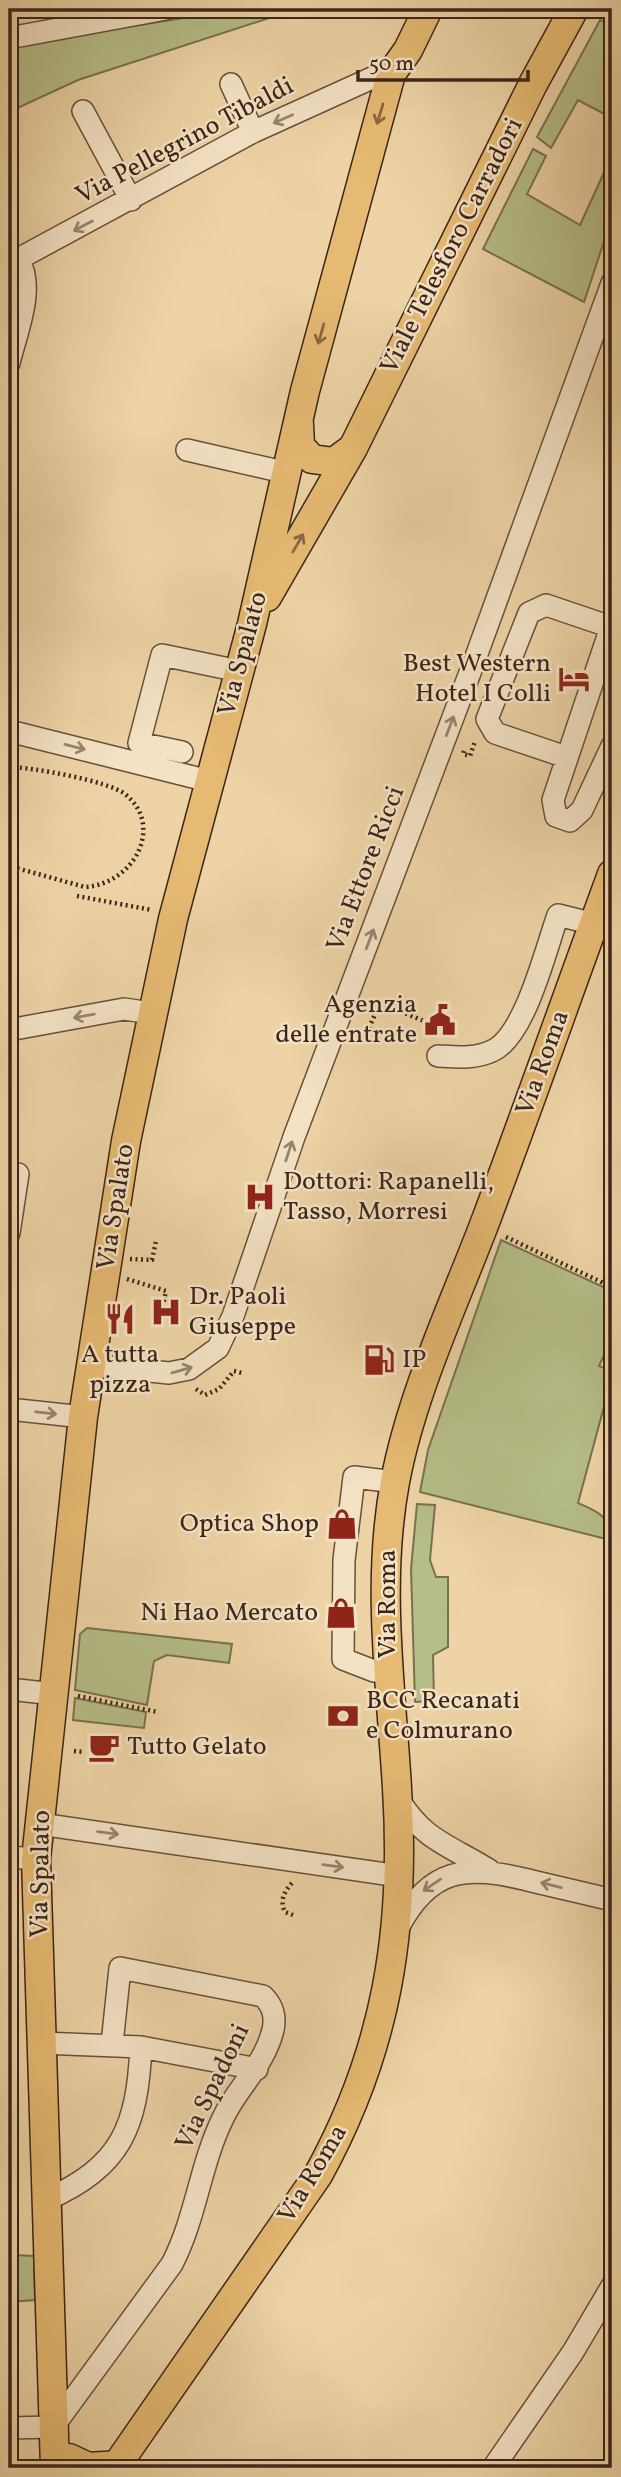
<svg xmlns="http://www.w3.org/2000/svg" width="621" height="2477" font-family="Vollkorn,serif">
<style>
.green{fill:#b5bd88;stroke:#787151;stroke-width:2}
.lines{fill:none;stroke-linecap:round;stroke-linejoin:round}
.minor-casing{stroke:#68503d;stroke-width:24}
.major-casing{stroke:#3c251a;stroke-width:31}
.path{stroke:#3c251a;stroke-width:4.5;stroke-dasharray:2 3.5;stroke-linecap:butt}
.minor{stroke:#f3e2c4;stroke-width:21}
.major{stroke:#e6ba72;stroke-width:28}
.oneway{stroke:#886842}
.oneway2{stroke:#98846f}
.labels{text-anchor:middle;dominant-baseline:central;stroke-width:5;stroke-linejoin:round;paint-order:stroke}
.street-label{font-size:26px;fill:#3c251a;stroke:#f3e2c4}
.poi-label{font-size:26px;fill:#3c251a;stroke:#f3e2c4;text-anchor:start}
</style>
<rect width="100%" height="100%" fill="#edd3a5"/>
<filter id="stains"><feTurbulence type="fractalNoise" baseFrequency=".00286" numOctaves="4"/><feColorMatrix values="0 0 0 0 .2 0 0 0 0 .09 0 0 0 0 .02 0 0 0 .5 -.17"/></filter>
<radialGradient id="worn" r=".72"><stop offset=".6" stop-color="#630" stop-opacity="0"/><stop offset="1" stop-color="#630" stop-opacity=".3"/></radialGradient>
<path class="green" d="M242,9H297L78,80L9,112V45Z
M600,20L612,26V118L578,100L551,148L537,137Z
M533,149L546,156L527,194L580,225L612,155V217L584,302L483,249Z
M501,1240L612,1291V1337L599,1366L612,1371V1377L578,1503C598,1512 610,1515 610,1540L420,1492L428,1450Z
M417,1504L435,1505L430,1560L436,1577H448V1647L433,1655L434,1701L415,1702L411,1569Z
M87,1628L232,1644L229,1663L167,1655L154,1661L147,1705L75,1690L80,1634Z
M75,1698L146,1712L144,1728L73,1720Z
M14,2255L34,2256L35,2300L9,2302V2279H16Z"/>
<g class="lines">
<defs>
<path id="minor" d="M9,38L166,9
M231,84L253,132
M83,111L131,200
M9,264L253,132L372,78L391,74
M9,363C16,333 36,288 18,259
M187,450L288,473
M9,731L209,781
M182,752L139,743L162,655L239,671
M566,757L495,733L487,719L529,613L546,605L611,627L553,800L556,816L570,821L582,810L612,746
M9,1030L124,1009L151,1013
M438,1056C457,1057 475,1059 492,1051C525,1037 546,948 558,915L594,924
M9,1233L18,1174
M91,1365L169,1373L189,1369L218,1348L233,1316L294,1137L474,662L612,283
M9,1409L83,1417
M389,1670L374,1671L343,1659L344,1560L354,1477L395,1482
M9,1689L54,1694
M398,1798C422,1840 451,1846 489,1870
M40,1824L399,1876
M9,1857L36,1859
M398,1928C430,1867 466,1865 528,1880C556,1887 584,1893 612,1900
M42,2043L141,2047L257,2069
M46,2200C122,2166 137,2127 141,2047
M9,2428L53,2427L172,2264C196,2218 200,2165 223,2118C238,2086 264,2066 273,2030C276,2016 273,2006 263,1996L120,1968L112,2044
M493,2468L573,2352L612,2286"/>
<path id="major" d="M299,424L300,446L312,459L334,462L353,448
M267,597L353,448L533,84L574,9
M69,2458L88,2467L120,2465
M55,2468L36,1859L83,1417L126,1141L173,919L252,624L305,391L391,74L408,50L428,9
M115,2468L318,2175C387,2050 406,1929 397,1788C391,1686 376,1584 395,1482C411,1396 452,1308 484,1225C528,1108 569,991 612,874"/>
</defs>
<use href="#minor" class="minor-casing"/>
<use href="#major" class="major-casing"/>
<path class="path" d="M464,751L463,754L470,756L475,741
M9,767C31,767 108,781 125,794C165,826 134,884 85,887L9,866
M77,896L152,910
M359,1034L365,1037L380,1003L436,1026L440,1020
M506,1237L612,1287
M130,1259L152,1260L156,1241
M127,1279L166,1291L163,1305
M196,1389L205,1395L219,1389L234,1371L242,1373
M78,1696L158,1712
M74,1751L83,1752
M11,1815L13,1816
M293,1915L285,1912C279,1900 285,1890 294,1881"/>
<use href="#minor" class="minor"/>
<use href="#major" class="major"/>
</g>
<defs><path id="oneway-shaft" d="M-6 0H5M1.5-3L5.5 0L1.5 3" fill="none" stroke-width="1.6" stroke-linecap="round" stroke-linejoin="round" transform="scale(1.75)"/></defs>
<g class="oneway">
<use href="#oneway-shaft" transform="translate(380 114) rotate(107)"/>
<use href="#oneway-shaft" transform="translate(321 334) rotate(106)"/>
<use href="#oneway-shaft" transform="translate(298 543) rotate(-60)"/>
</g>
<g class="oneway2">
<use href="#oneway-shaft" transform="translate(283 119) rotate(156)"/>
<use href="#oneway-shaft" transform="translate(83 226) rotate(152)"/>
<use href="#oneway-shaft" transform="translate(450 726) rotate(-69)"/>
<use href="#oneway-shaft" transform="translate(75 747) rotate(14)"/>
<use href="#oneway-shaft" transform="translate(370 939) rotate(-69)"/>
<use href="#oneway-shaft" transform="translate(84 1016) rotate(170)"/>
<use href="#oneway-shaft" transform="translate(289 1151) rotate(-72)"/>
<use href="#oneway-shaft" transform="translate(182 1370) rotate(-16)"/>
<use href="#oneway-shaft" transform="translate(46 1413) rotate(6)"/>
<use href="#oneway-shaft" transform="translate(108 1833) rotate(8)"/>
<use href="#oneway-shaft" transform="translate(333 1866) rotate(8)"/>
<use href="#oneway-shaft" transform="translate(432 1885) rotate(146)"/>
<use href="#oneway-shaft" transform="translate(551 1885) rotate(-166)"/>
</g>
<defs>
<symbol id="hotel-bare" viewBox="-9 -9 18 18"><path d="M-6-4.5h1.5V1H6V5H4.5V3h-9V5H-6ZM-4 0a1.8 1.8 0 1 1 3.6 0ZM.5 0V-2.5h3Q6-2.5 6 0Z" fill="#8f2418" stroke="#f3e2c4" stroke-width="2.5" paint-order="stroke"/></symbol>
<symbol id="civic-bare" viewBox="-9 -9 18 18"><path d="M-.6-6.5H3V-4.5H.6V-3L4-1V1h2V6H-6V1h2V-1L-.6-3ZM-1.2 2.5V6h2.4V2.5Z" fill="#8f2418" stroke="#f3e2c4" stroke-width="2.5" paint-order="stroke"/></symbol>
<symbol id="hospital-bare" viewBox="-9 -9 18 18"><path d="M-5-5h3v3.5h4V-5h3V5h-3V1.5h-4V5h-3Z" fill="#8f2418" stroke="#f3e2c4" stroke-width="2.5" paint-order="stroke"/></symbol>
<symbol id="restaurant-bare" viewBox="-9 -9 18 18"><path d="M-5-6h1v4h1v-4h1v4h1v-4h1v5L-1.5 .5V6h-2V.5L-5-1ZM5-6V6H3V1.5H1.5Q1.5-4 5-6Z" fill="#8f2418" stroke="#f3e2c4" stroke-width="2.5" paint-order="stroke"/></symbol>
<symbol id="fuel-bare" viewBox="-9 -9 18 18"><path d="M-5.5-6h7V0h2V4h1.3V-2.5L3-4.5l.8-.8L6-3V5H2.5V1h-1V6h-7ZM-4.2-4.7v3.2H.2V-4.7Z" fill="#8f2418" stroke="#f3e2c4" stroke-width="2.5" paint-order="stroke"/></symbol>
<symbol id="shop-bare" viewBox="-9 -9 18 18"><path d="M-5-2.5h2.3a2.7 3.5 0 0 1 5.4 0H5L5.5 6h-11ZM-1.5-2.5h3a1.5 2.3 0 0 0-3 0Z" fill="#8f2418" stroke="#f3e2c4" stroke-width="2.5" paint-order="stroke"/></symbol>
<symbol id="bank-bare" viewBox="-9 -9 18 18"><path d="M-6-4H6V4H-6ZM0-2.3a2.3 2.3 0 1 0 0 4.6a2.3 2.3 0 1 0 0-4.6Z" fill="#8f2418" stroke="#f3e2c4" stroke-width="2.5" paint-order="stroke"/></symbol>
<symbol id="cafe-bare" viewBox="-9 -9 18 18"><path d="M-5.5-4.5H6V0H3Q3 3.5 0 3.5H-2.5Q-5.5 3.5-5.5 0ZM3-3.2v2h1.7v-2ZM-6 4.5H4V6H-6Z" fill="#8f2418" stroke="#f3e2c4" stroke-width="2.5" paint-order="stroke"/></symbol>
</defs>
<g fill-rule="evenodd">
<use href="#hotel-bare" x="552" y="657" width="44" height="44"/>
<use href="#civic-bare" x="418" y="998" width="44" height="44"/>
<use href="#hospital-bare" x="238" y="1175" width="44" height="44"/>
<use href="#hospital-bare" x="144" y="1290" width="44" height="44"/>
<use href="#restaurant-bare" x="98" y="1297" width="44" height="44"/>
<use href="#fuel-bare" x="357" y="1338" width="44" height="44"/>
<use href="#shop-bare" x="320" y="1502" width="44" height="44"/>
<use href="#shop-bare" x="319" y="1591" width="44" height="44"/>
<use href="#bank-bare" x="321" y="1694" width="44" height="44"/>
<use href="#cafe-bare" x="82" y="1725" width="44" height="44"/>
</g>
<g class="labels">
<g class="street-label">
<text transform="translate(185 141) rotate(-28)">Via Pellegrino Tibaldi</text>
<text transform="translate(452 246) rotate(-63)">Viale Telesforo Carradori</text>
<text transform="translate(243 654) rotate(-75)">Via Spalato</text>
<text transform="translate(366 869) rotate(-69)">Via Ettore Ricci</text>
<text transform="translate(543 1063) rotate(-70)">Via Roma</text>
<text transform="translate(116 1207) rotate(-81)">Via Spalato</text>
<text transform="translate(388 1604) rotate(-90)">Via Roma</text>
<text transform="translate(41 1874) rotate(-89)">Via Spalato</text>
<text transform="translate(213 2087) rotate(-64)">Via Spadoni</text>
<text transform="translate(313 2174) rotate(-59)">Via Roma</text>
</g>
<g class="poi-label">
<text x="551" y="664" text-anchor="end">Best Western<tspan x="551" dy="30">Hotel I Colli</tspan></text>
<text x="417" y="1005" text-anchor="end">Agenzia<tspan x="417" dy="30">delle entrate</tspan></text>
<text x="283" y="1182">Dottori: Rapanelli,<tspan x="283" dy="30">Tasso, Morresi</tspan></text>
<text x="189" y="1297">Dr. Paoli<tspan x="189" dy="30">Giuseppe</tspan></text>
<text x="120" y="1355" text-anchor="middle">A tutta<tspan x="120" dy="30">pizza</tspan></text>
<text x="402" y="1360">IP</text>
<text x="319" y="1524" text-anchor="end">Optica Shop</text>
<text x="318" y="1613" text-anchor="end">Ni Hao Mercato</text>
<text x="366" y="1701">BCC Recanati<tspan x="366" dy="30">e Colmurano</tspan></text>
<text x="127" y="1747">Tutto Gelato</text>
</g>
</g>
<rect width="621" height="2477" fill="none" stroke="#edd3a5" stroke-width="35"/>
<rect x="10" y="10" width="600" height="2456" fill="none" stroke="#3c251a" stroke-width="3.5"/>
<rect x="18" y="18" width="586" height="2442" fill="none" stroke="#3c251a" stroke-width="2"/>
<path d="M358 70v10h170v-10" fill="none" stroke="#3c251a" stroke-width="3.5"/>
<text x="369" y="70" font-size="21" fill="#3c251a" stroke="#f3e2c4" stroke-width="5" paint-order="stroke">50 m</text>
<rect width="100%" height="100%" filter="url(#stains)"/>
<rect width="100%" height="100%" fill="url(#worn)"/>
</svg>
